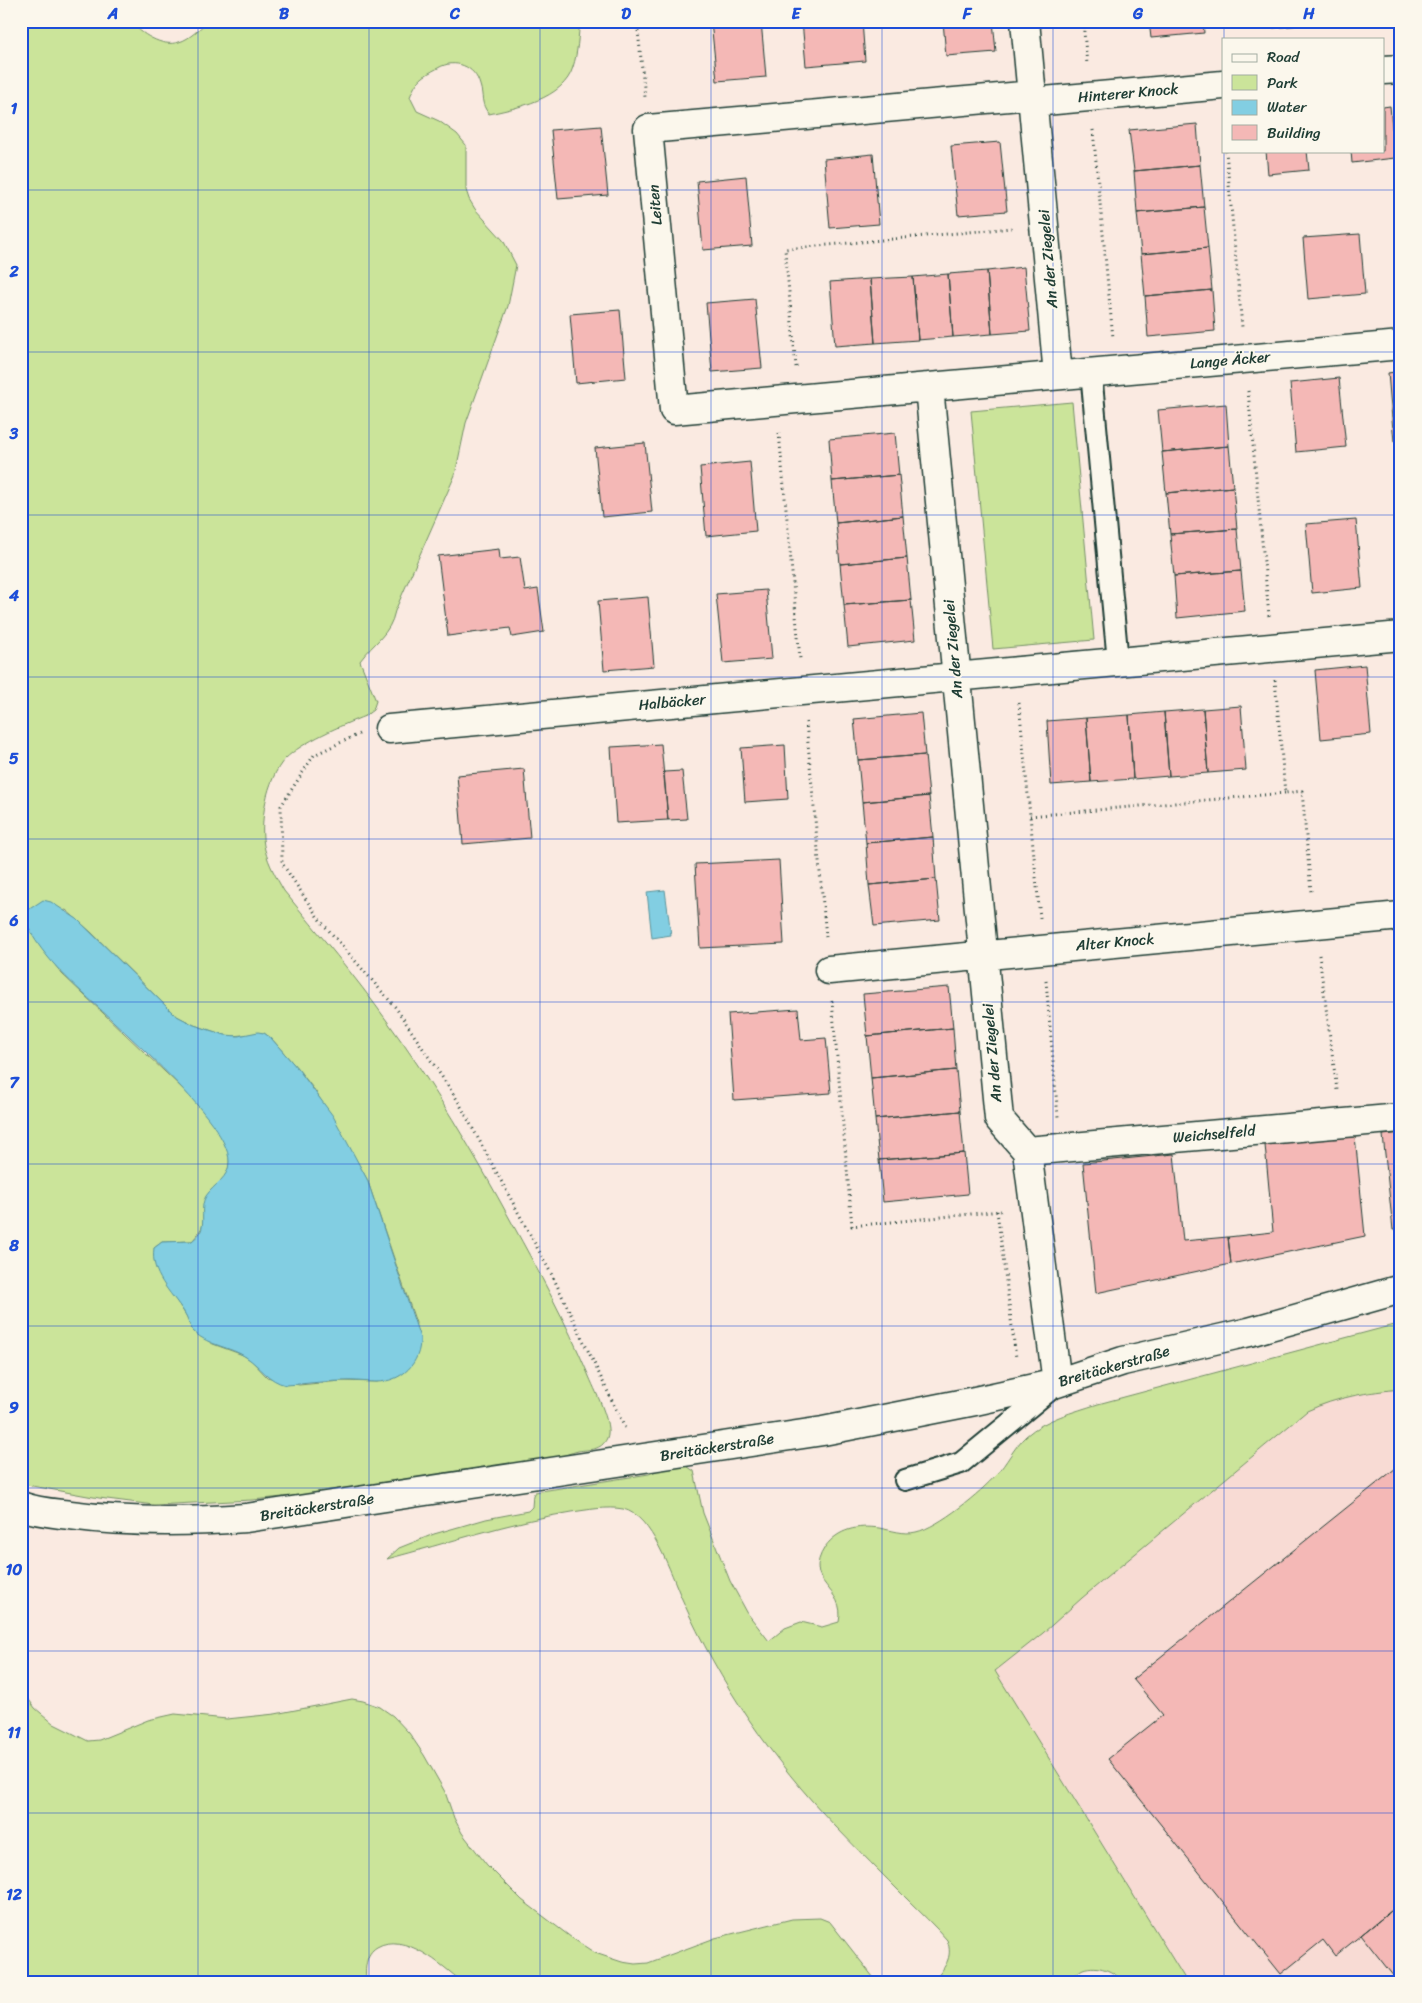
<svg xmlns="http://www.w3.org/2000/svg" width="1422" height="2003" font-family="Sriracha,sans-serif">
<style>
.built{fill:#f8dbd4}
.green{fill:#cbe49a;stroke:#759067;fill-rule:evenodd}
.water{fill:#82cee2;stroke:#5a949c}
.building{fill:#f4b8b6;stroke:#1f3d34}
.lines{fill:none;stroke-linecap:round;stroke-linejoin:round}
.service-casing{stroke:#1f3d34;stroke-width:24}
.minor-casing{stroke:#1f3d34;stroke-width:31}
.path{stroke:#1f3d34;stroke-width:3;stroke-dasharray:1 4;stroke-linecap:butt}
.service{stroke:#fbf7ec;stroke-width:20}
.minor{stroke:#fbf7ec;stroke-width:28}
.grid{fill:none;stroke:#1d4ed8;stroke-width:1;stroke-opacity:0.55}
.labels{text-anchor:middle;dominant-baseline:central;stroke-width:4;stroke-linejoin:round;paint-order:stroke}
.street-label{font-size:15px;fill:#1f3d34;stroke:#fbf7ec}
.neatline{fill:none;stroke:#1d4ed8;stroke-width:2}
.grid-label{font-size:16px;text-anchor:middle;font-weight:bold;fill:#1d4ed8}
</style>
<rect width="100%" height="100%" fill="#faeae1"/>
<filter id="ink" filterUnits="userSpaceOnUse"><feTurbulence type="fractalNoise" baseFrequency=".02" numOctaves="2"/><feDisplacementMap in="SourceGraphic" scale="10" xChannelSelector="R" yChannelSelector="G"/><feConvolveMatrix kernelMatrix="1 2 1 2 8 2 1 2 1" color-interpolation-filters="sRGB"/></filter>
<g filter="url(#ink)">
<path class="built" d="M1401,1389V1982H1187L995,1671L1043,1633L1082,1598L1307,1411L1321,1404L1362,1393Z"/>
<path class="green" d="M21,21H130C140,33 162,48 179,42C190,39 200,28 208,21H580C578,37 578,52 573,67C564,99 516,108 489,114C480,103 484,97 480,85C475,66 455,58 438,68C423,76 416,80 410,97L417,111L439,121L457,134L466,145V190L469,199L475,209L503,240L516,265L508,306L466,423L455,475L395,611C390,635 374,642 360,661L376,701L373,710L365,716C342,725 302,742 285,759C267,778 258,824 265,850C269,865 276,877 284,891C319,934 355,976 387,1021C434,1085 474,1153 512,1223C539,1272 566,1322 588,1374C594,1389 613,1424 607,1438C601,1451 590,1449 578,1451C571,1453 564,1455 557,1458L345,1491L252,1500L154,1505L99,1498L21,1484ZM66,910L91,932L175,1015L194,1025L225,1035L232,1036L264,1033L271,1038L298,1069L316,1092L367,1179L416,1323L408,1369L399,1376L377,1382L341,1381L299,1385L267,1377L252,1361L243,1355L213,1344L194,1332L187,1317L174,1297L154,1248L162,1242L192,1241C204,1229 208,1212 215,1197C219,1187 227,1176 229,1165C233,1139 201,1108 185,1091L62,974L36,940L27,922Z
M1072,402L1094,640L993,649L971,411Z
M1401,1323V1389C1368,1392 1337,1397 1307,1411L1082,1598L1043,1633L995,1671L1187,1982H1123C1114,1971 1098,1964 1083,1969C1078,1971 1073,1978 1068,1982H933C944,1968 954,1958 947,1940C934,1925 920,1912 906,1898C882,1874 859,1851 836,1827C771,1759 720,1684 682,1599C671,1574 652,1515 623,1509C607,1506 587,1510 572,1512C509,1522 448,1543 387,1559L399,1548L434,1534L486,1519L528,1511L532,1507L533,1495L535,1492L649,1474L668,1466L682,1463L694,1471L703,1513L730,1581L748,1614L769,1641L785,1628L801,1622L822,1627L839,1622C847,1587 801,1584 825,1547C838,1529 858,1525 879,1528C891,1530 904,1535 916,1532C939,1527 981,1492 996,1475C1007,1463 1014,1447 1026,1436C1045,1419 1074,1412 1098,1404Z
M21,1689L35,1708L54,1724L88,1741L99,1740L148,1720L175,1714L227,1719L275,1714L352,1699L363,1701L380,1707L393,1716L409,1733L424,1755L445,1792L454,1818L462,1833L487,1865L522,1900L572,1938L595,1953L622,1962L635,1964L648,1963L715,1938L792,1919L820,1918L830,1922L877,1982H462C442,1965 404,1931 377,1947C365,1954 365,1969 366,1982H21Z"/>
<path class="water" d="M665,890L671,935L652,938L647,892Z
M43,900L51,902L77,919L175,1015L194,1025L225,1035L238,1036L258,1032L264,1033L271,1038L298,1069L333,1116L367,1179L420,1338C421,1363 402,1382 376,1382C364,1382 353,1380 341,1381C323,1381 305,1384 286,1385C268,1381 261,1367 246,1357C231,1347 209,1346 194,1332C190,1328 188,1318 184,1312C171,1292 150,1274 154,1248L162,1242L192,1241C194,1239 198,1236 200,1233C206,1222 199,1207 206,1196C214,1184 229,1178 229,1162C230,1115 88,1004 53,963C45,954 29,934 27,922C26,919 28,914 28,910Z"/>
<path class="building" d="M711,21H761L766,77L717,81Z
M802,21H862L865,61L806,66Z
M943,21H993L996,52L946,56Z
M1149,21H1203L1204,33L1151,38Z
M1272,21H1327V22L1273,28Z
M1390,106L1395,158L1352,163L1351,151H1383V107Z
M1197,124L1200,165L1134,171L1129,130Z
M601,126L608,195L558,199L551,130Z
M1000,142L1007,211L958,215L951,146Z
M1266,151H1307L1309,170L1268,174Z
M873,154L879,224L830,228L824,159Z
M1200,165L1204,207L1137,213L1134,171Z
M746,176L752,246L703,250L697,181Z
M1204,207L1208,248L1141,254L1137,213Z
M1360,234L1365,294L1308,299L1303,238Z
M1208,248L1212,290L1145,296L1141,254Z
M1024,267L1030,331L992,334L987,271Z
M987,271L992,334L953,337L948,274Z
M948,274L953,337L918,340L913,277Z
M913,277L918,340L875,343L870,279Z
M870,279L875,343L835,346L830,282Z
M1212,290L1215,331L1148,337L1145,296Z
M755,299L762,368L712,372L706,303Z
M620,310L626,378L576,383L570,314Z
M1401,371V441L1394,442L1388,373Z
M1339,378L1346,447L1296,452L1290,383Z
M1226,404L1229,446L1162,452L1158,410Z
M895,433L899,475L832,481L829,439Z
M645,443L652,512L602,517L595,448Z
M1229,446L1233,487L1166,493L1162,452Z
M750,462L756,531L706,536L700,467Z
M899,475L903,516L836,523L832,481Z
M1233,487L1237,529L1170,534L1166,493Z
M903,516L907,558L840,564L836,523Z
M1356,520L1362,588L1312,593L1306,524Z
M1237,529L1241,571L1174,576L1170,534Z
M499,549L500,559L520,557L525,591L538,589L544,632L512,637L510,628L448,636L438,556Z
M907,558L911,600L844,605L840,564Z
M1241,571L1245,611L1177,618L1174,576Z
M766,590L772,659L723,663L716,594Z
M648,597L654,666L604,670L598,601Z
M911,600L915,640L848,647L844,605Z
M1365,665L1371,734L1321,739L1315,670Z
M1241,706L1246,770L1208,773L1203,709Z
M1203,709L1208,773L1169,776L1164,712Z
M1164,712L1169,776L1133,779L1129,715Z
M921,713L925,755L858,760L854,719Z
M1129,715L1133,779L1091,782L1086,718Z
M1086,718L1091,782L1051,785L1047,721Z
M661,744L668,820L616,823L611,747Z
M785,745L788,799L745,802L741,748Z
M925,755L929,796L862,802L858,760Z
M524,769L530,838L463,844L457,775Z
M682,771L687,819L668,820L664,772Z
M929,796L933,837L866,843L862,802Z
M933,837L936,879L869,885L866,843Z
M779,860L784,944L700,948L695,864Z
M936,879L940,920L874,926L869,885Z
M949,987L953,1028L867,1036L863,994Z
M798,1009L801,1040L826,1038L831,1093L734,1100L728,1014Z
M953,1028L956,1070L871,1078L867,1036Z
M956,1070L960,1111L875,1119L871,1078Z
M960,1111L964,1153L879,1160L875,1119Z
M1401,1133V1229L1393,1230L1383,1135Z
M1355,1136L1365,1236L1231,1264L1228,1237L1273,1232L1265,1145Z
M964,1153L968,1194L883,1202L879,1160Z
M1174,1154L1183,1241L1228,1237L1231,1264L1096,1293L1083,1163Z
M1401,1464V1903L1335,1956L1323,1940L1281,1974L1108,1759L1163,1715L1133,1679Z
M1401,1903V1982H1398L1361,1935Z"/>
<g class="lines">
<defs>
<path id="service" d="M1091,372L1118,662
M905,1480L961,1463L1056,1385"/>
<path id="minor" d="M1025,21L1058,375
M1383,70L1401,69
M1033,102L1223,85
M929,387L674,410L648,129L1032,95
M389,729L1401,636
M829,970L1401,916
M1027,1151L1401,1118
M1057,1383L1027,1151L999,1119L929,387L1401,345
M21,1506C37,1512 54,1513 70,1515C128,1523 187,1522 246,1518L823,1431L975,1401L1057,1383L1123,1361L1249,1332L1401,1289"/>
</defs>
<use href="#service" class="service-casing"/>
<use href="#minor" class="minor-casing"/>
<path class="path" d="M637,21L645,97
M1083,21L1087,64
M1093,130L1113,338
M1226,151L1242,327
M796,367L785,249L1012,228
M1248,391L1269,616
M779,433L800,659
M1275,680L1285,793L1302,791L1311,892
M1019,703L1040,918
M806,722L826,937
M359,734L314,755L281,806L282,863L319,919L396,1008L458,1101L553,1277L625,1428
M1030,816L1285,793
M1319,955L1337,1090
M1046,981L1058,1117
M832,1001L852,1226L1001,1211
M997,1211L1016,1358"/>
<use href="#service" class="service"/>
<use href="#minor" class="minor"/>
</g>
</g>
<path class="grid" d="M198,21V1982M369,21V1982M540,21V1982M711,21V1982M882,21V1982M1053,21V1982M1224,21V39M1224,151V1982M21,190H1401M21,352H1401M21,515H1401M21,677H1401M21,839H1401M21,1002H1401M21,1164H1401M21,1326H1401M21,1488H1401M21,1651H1401M21,1813H1401"/>
<g class="labels">
<g class="street-label">
<text transform="translate(1128 93) rotate(-5)">Hinterer Knock</text>
<text transform="translate(655 205) rotate(-95)">Leiten</text>
<text transform="translate(1048 259) rotate(-95)">An der Ziegelei</text>
<text transform="translate(1230 360) rotate(-5)">Lange Äcker</text>
<text transform="translate(953 649) rotate(-95)">An der Ziegelei</text>
<text transform="translate(672 702) rotate(-5)">Halbäcker</text>
<text transform="translate(1115 942) rotate(-5)">Alter Knock</text>
<text transform="translate(992 1053) rotate(-95)">An der Ziegelei</text>
<text transform="translate(1214 1134) rotate(-5)">Weichselfeld</text>
<text transform="translate(1114 1366) rotate(-16)">Breitäckerstraße</text>
<text transform="translate(717 1447) rotate(-9)">Breitäckerstraße</text>
<text transform="translate(317 1507) rotate(-9)">Breitäckerstraße</text>
</g>
</g>
<rect width="1422" height="2003" fill="none" stroke="#fbf7ec" stroke-width="55"/>
<rect x="1222" y="38" width="162" height="115" fill="#fbf7ec" stroke="#a3ada2"/>
<rect x="1232" y="54" width="25" height="8" fill="#fbf7ec" stroke="#a3ada2"/>
<text x="1267" y="62" font-size="15" fill="#1f3d34">Road</text>
<rect x="1232" y="75" width="25" height="15" fill="#cbe49a" stroke="#a3ada2"/>
<text x="1267" y="88" font-size="15" fill="#1f3d34">Park</text>
<rect x="1232" y="100" width="25" height="15" fill="#82cee2" stroke="#a3ada2"/>
<text x="1267" y="112" font-size="15" fill="#1f3d34">Water</text>
<rect x="1232" y="125" width="25" height="15" fill="#f4b8b6" stroke="#a3ada2"/>
<text x="1267" y="138" font-size="15" fill="#1f3d34">Building</text>
<rect x="28" y="28" width="1366" height="1948" class="neatline"/>
<g class="grid-label">
<text x="113" y="19">A</text>
<text x="284" y="19">B</text>
<text x="455" y="19">C</text>
<text x="626" y="19">D</text>
<text x="796" y="19">E</text>
<text x="967" y="19">F</text>
<text x="1138" y="19">G</text>
<text x="1309" y="19">H</text>
<text x="14" y="114">1</text>
<text x="14" y="277">2</text>
<text x="14" y="439">3</text>
<text x="14" y="601">4</text>
<text x="14" y="764">5</text>
<text x="14" y="926">6</text>
<text x="14" y="1088">7</text>
<text x="14" y="1251">8</text>
<text x="14" y="1413">9</text>
<text x="14" y="1575">10</text>
<text x="14" y="1738">11</text>
<text x="14" y="1900">12</text>
</g>
</svg>
